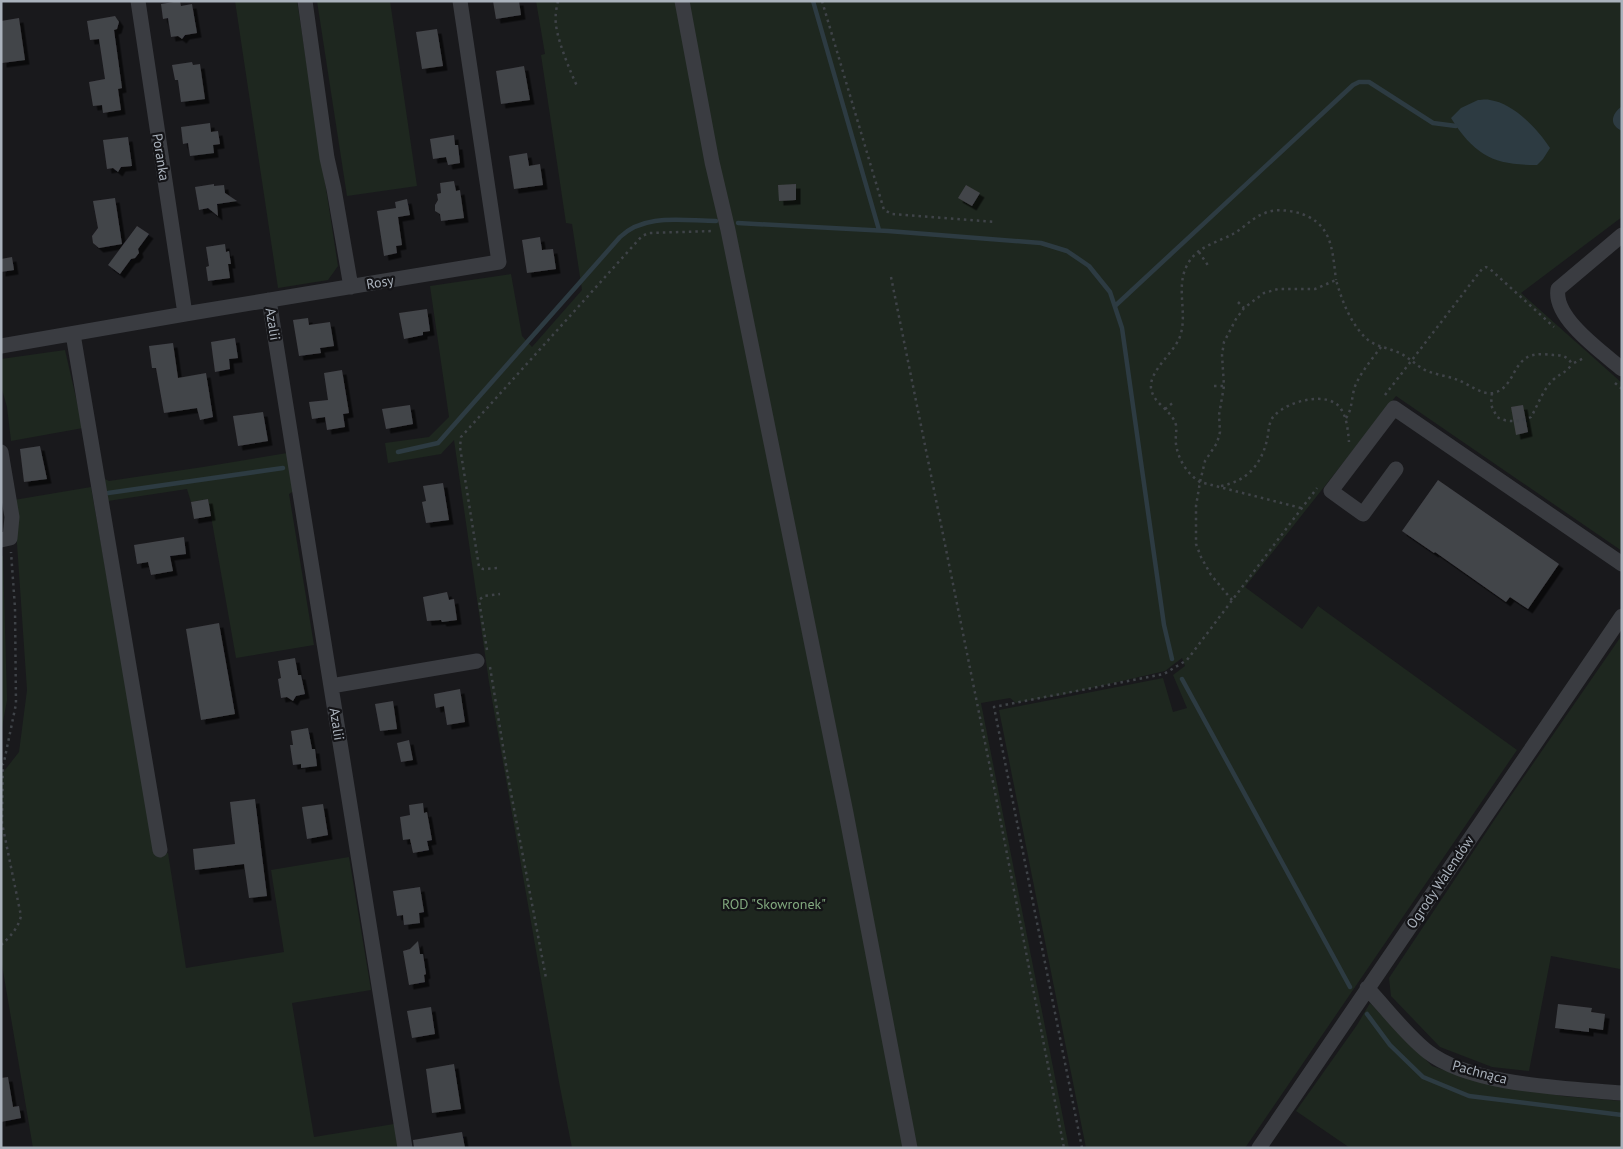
<svg xmlns="http://www.w3.org/2000/svg" width="1623" height="1149" font-family="'PT Sans',sans-serif">
<style>
.green{fill:#1e271f}
.water{fill:#2d3b42}
.lines{fill:none;stroke-linecap:round;stroke-linejoin:round}
.stream{stroke:#2d3b42;stroke-width:4.5}
.building{fill:#434449;filter:url(#shadow)}
.path{stroke:#3f4348;stroke-width:2.5;stroke-dasharray:2.5 4;stroke-linecap:butt}
.minor{stroke:#3a3c41;stroke-width:15}
.labels{text-anchor:middle;dominant-baseline:central;stroke-width:4.5;stroke-linejoin:round;paint-order:stroke}
.street-label{font-size:14px;fill:#aab2bc;stroke:#141417}
.park-label{font-size:14px;fill:#82a97f;stroke:#141417}
</style>
<defs>
<filter id="shadow"><feDropShadow dx="4.5" dy="4.5" stdDeviation="0" flood-color="#0009"/></filter>
</defs>
<rect width="100%" height="100%" fill="#19191c"/>
<path class="green" d="M235,1H297L338,266L328,280L278,288Z
M317,1H390L417,186L347,196Z
M536,1H1622V217L1521,293L1622,383V551L1396,396L1245,587L1302,629L1318,606L1517,750L1245,1148H1086L999,710L1163,678L1173,712L1187,708L1173,675L1185,666L1182,658L1165,671L1062,695L1020,702L1016,703L1010,698L981,703L1069,1148H572L559,1082L489,682L454,440L441,454L388,463L385,443L429,437L449,417L430,286L511,274L522,336L532,347L582,290L572,224L566,223L541,55L545,54Z
M65,350L83,428L11,441L7,407L1,386V359Z
M287,453L294,491L289,494L314,645L236,658L208,499L191,502L187,489L108,501L103,478L109,481L203,467Z
M91,487L156,856L168,853L186,968L284,952L271,870L349,857L371,990L292,1003L314,1137L394,1124L398,1148H33L1,959V775L19,752L27,690L14,500Z
M1,555L3,556L7,700L1,733Z
M1622,635V967L1620,969L1551,956L1529,1071L1492,1067L1440,1047L1391,996L1389,978L1503,807Z
M1370,1003L1432,1066L1467,1078L1562,1096L1622,1101V1148H1350L1296,1111L1357,1025Z"/>
<path class="water" d="M1478,100C1481,100 1486,99 1490,100C1513,103 1538,129 1550,148L1543,159L1537,165C1494,165 1475,156 1451,118L1461,108Z
M1622,106V131C1608,124 1612,114 1622,106Z"/>
<g class="lines">
<path class="stream" d="M813,1L879,230
M738,223L888,231L1041,243L1067,251L1089,266L1110,292L1122,328L1164,625L1172,659
M1115,306L1353,85L1359,82H1369L1433,123L1456,126
M398,452L438,443L620,237C645,213 683,221 716,221
M108,493L283,468
M1182,679L1350,987
M1367,1014L1390,1045L1423,1077L1469,1096L1622,1115"/>
</g>
<path class="building" d="M180,1L181,6L192,4L197,33L185,35L182,39L178,36L171,37L168,18L163,19L161,4Z
M493,1H519L521,15L496,19Z
M115,16L119,22L117,29L114,30L122,88L118,89L121,110L103,113L102,105L93,106L89,82L105,79L99,39L90,40L87,21Z
M19,18L25,60L2,63L1,21Z
M437,29L443,66L422,69L416,32Z
M192,62L193,65L200,64L205,99L181,102L178,80H175L172,65Z
M524,66L530,100L501,104L496,71Z
M210,123L211,132L218,131L220,144L213,145L214,153L190,156L188,143L183,144L181,127Z
M454,135L455,145H458L460,163L448,165L446,157L433,159L430,139Z
M128,137L132,166L121,167L118,172L113,168L107,169L103,140Z
M527,153L529,166L540,164L543,185L514,189L509,156Z
M454,181L456,191L460,190L464,218L441,221L440,214L435,211V205L438,200L437,194L441,193L440,183Z
M214,184V186L224,185L225,193L237,201L217,204L218,216L208,208L199,210L195,187Z
M796,184V200L779,201L778,185Z
M966,185L980,193L972,206L958,198Z
M115,198L122,244L99,248L93,243L92,236L98,228L93,201Z
M407,199L410,215L398,217L402,245L396,246L397,253L384,256L377,211L396,208L395,202Z
M137,226L149,234L138,249L139,253L135,258L131,259L120,274L108,265Z
M540,237L542,250L553,249L556,269L527,273L522,240Z
M225,244L226,252L229,251L231,264H228L230,278L208,281L206,267L209,266L206,247Z
M12,257L14,270L1,272V259Z
M427,309L430,331L423,332V335L404,339L399,313Z
M308,318L309,325L330,322L334,346L320,348L321,353L299,356L293,320Z
M235,338L238,358L229,359L230,369L215,372L211,342Z
M173,343L178,378L206,373L213,417L200,420L197,408L164,413L156,368H152L149,346Z
M342,370L349,413L343,414L345,427L327,430L325,417L312,419L309,402L328,400L324,373Z
M410,405L413,424L386,429L382,409Z
M1523,405L1528,432L1516,435L1511,407Z
M263,412L268,441L238,446L233,416Z
M40,446L47,479L24,482L20,449Z
M1438,480L1559,564L1528,609L1510,597L1506,602L1435,552L1434,553L1402,531Z
M443,483L449,520L426,523L422,502L426,501L423,486Z
M208,499L211,516L194,519L191,502Z
M184,537L186,554L170,556L173,571L151,575L148,562L137,564L134,545Z
M447,592L449,600L454,599L457,620L442,622L441,620L427,621L423,597Z
M219,623L235,714L201,720L186,629Z
M295,658L298,675H301L305,694L296,696L293,701L287,697L281,698L278,679L281,678L278,661Z
M460,689L465,722L447,725L444,706L436,708L434,694Z
M393,701L397,729L380,731L375,704Z
M308,728L312,749H315L317,766L301,768V764L293,765L290,745H293L291,731Z
M409,740L413,760L401,762L397,743Z
M255,799L267,896L249,898L244,864L195,870L193,849L235,844L230,802Z
M423,803L424,813L427,812L432,840L427,841L429,850L413,853L410,839L403,840L400,817L410,815L409,805Z
M323,804L328,835L307,839L302,807Z
M420,887L424,912L419,913L420,923L404,925L403,915L397,916L393,891Z
M418,941L420,954H423L426,974L424,975L425,982L409,985L403,951L410,949Z
M1558,1004L1592,1008L1591,1012L1605,1014L1603,1030L1589,1028V1032L1555,1028Z
M431,1007L435,1034L412,1038L407,1011Z
M454,1064L461,1109L432,1113L426,1069Z
M8,1077L13,1107L19,1106L21,1118L1,1122V1078Z
M462,1132L465,1148H414L413,1140Z"/>
<g class="lines">
<path class="path" d="M558,1C556,9 555,17 556,25C558,42 570,71 577,86
M822,1L884,210L892,214L996,222
M1199,252L1209,267
M891,277L994,787L1064,1148
M1238,302L1244,308
M1615,383L1622,389
M1214,386H1224
M1492,393L1491,405L1497,417C1507,423 1521,422 1531,417C1538,405 1543,389 1554,379C1562,372 1565,374 1572,364
M1385,395L1482,269L1486,267L1490,269L1554,327
M1165,409L1175,401
M1346,418C1353,409 1351,395 1356,384C1362,371 1372,359 1381,347
M1221,486C1247,481 1261,465 1267,440C1269,432 1268,421 1275,415C1288,401 1329,390 1341,409C1347,418 1348,431 1349,442
M1301,508L1200,482C1187,474 1178,459 1176,444C1175,438 1177,432 1176,425C1172,410 1153,404 1151,388C1149,372 1172,354 1179,339C1190,313 1172,284 1191,259C1200,246 1220,241 1233,234C1244,228 1253,217 1265,213C1274,209 1285,210 1295,212C1332,221 1332,247 1336,280
M497,568L483,569L479,567L460,447L461,437L642,236L649,233L714,231
M1232,600L1211,575L1201,557L1196,544V506L1200,482L1205,461L1217,443L1220,432L1219,415L1224,386L1222,355L1224,342L1236,319L1244,308L1264,293L1278,289H1315L1336,280C1342,301 1351,325 1368,340C1377,347 1389,348 1400,353C1409,358 1416,365 1425,370C1436,375 1448,376 1458,380C1469,384 1481,395 1493,393C1512,389 1512,367 1526,358C1533,353 1545,354 1553,355C1562,355 1567,356 1572,364L1584,358
M487,650L479,600L484,596L500,594
M490,667L508,777L546,978
M1,765L4,762L16,704L15,608L11,552
M1,945C11,936 18,928 21,916L2,823L3,764
M1082,1148L994,707L1164,674L1187,660L1317,488"/>
<path class="minor" d="M138,1L185,314
M305,1L327,158L334,189L351,287
M682,1L712,162L728,230L846,813L910,1148
M1622,235L1558,289C1553,318 1602,352 1622,369
M269,300L405,1148
M73,334L160,850
M1,346L185,314L499,262L460,1
M1,452L12,517L10,538L1,540
M1396,469L1363,514L1331,491L1394,408L1622,564
M331,686L477,661
M1367,988C1386,1008 1407,1036 1428,1052C1472,1086 1567,1088 1622,1093
M1259,1148L1622,616"/>
</g>
<g class="labels">
<g class="street-label">
<text transform="translate(161 157) rotate(81)">Poranka</text>
<text transform="translate(380 282) rotate(-10)">Rosy</text>
<text transform="translate(273 324) rotate(81)">Azalii</text>
<text transform="translate(337 724) rotate(81)">Azalii</text>
<text transform="translate(1440 882) rotate(-56)">Ogrody Walendów</text>
<text transform="translate(1480 1072) rotate(15)">Pachnąca</text>
</g>
<g class="park-label">
<text x="774" y="904">ROD "Skowronek"</text>
</g>
</g>
<rect width="1623" height="1149" fill="none" stroke="#aab2bc" stroke-width="5"/>
</svg>
